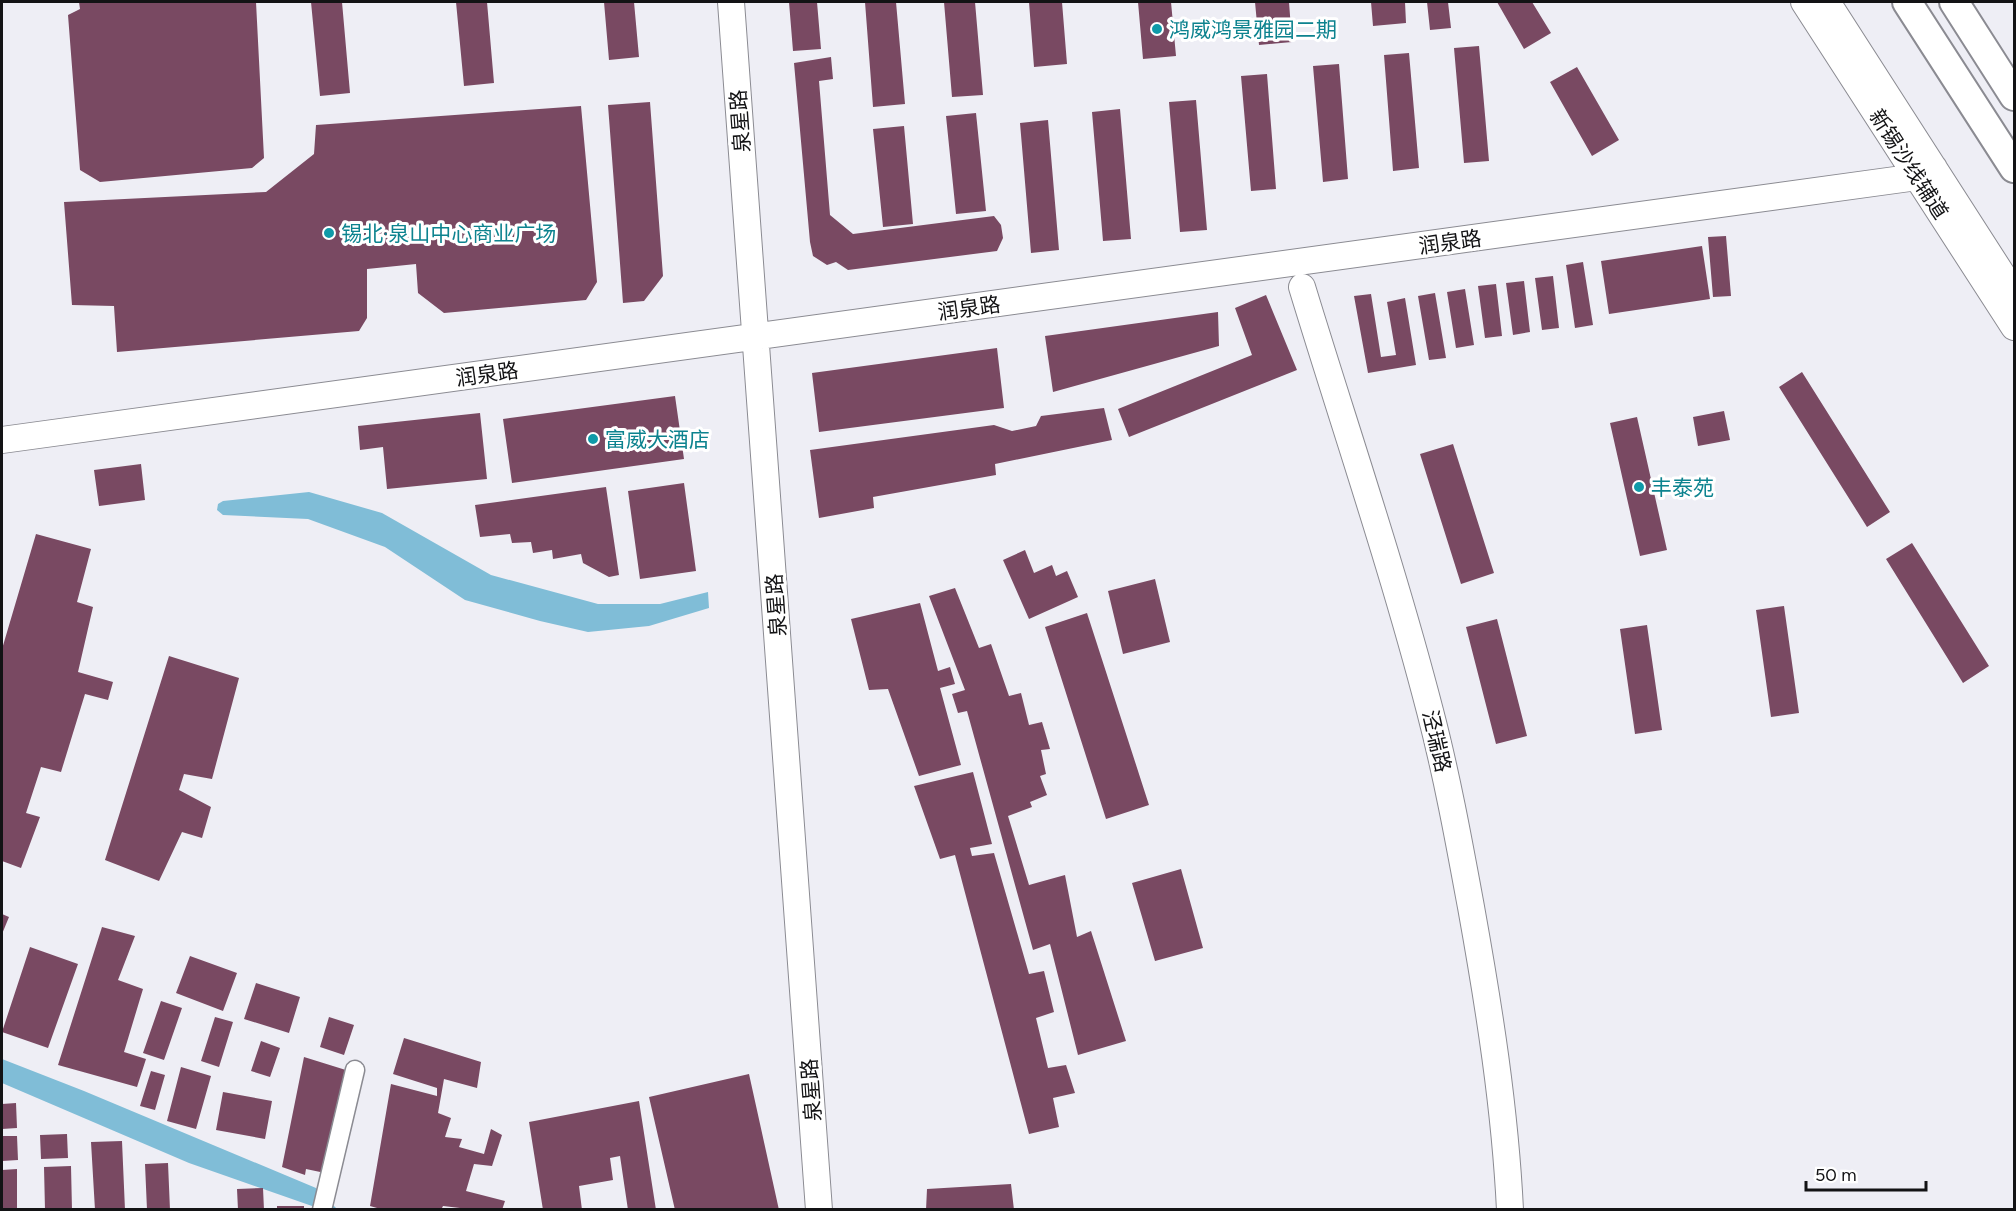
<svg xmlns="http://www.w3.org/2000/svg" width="2016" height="1211" font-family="Figtree,'Noto Sans SC',sans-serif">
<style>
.water{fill:#80bdd7}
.building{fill:#794962}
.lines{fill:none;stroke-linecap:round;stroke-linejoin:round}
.street-casing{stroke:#8b8b92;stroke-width:21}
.secondary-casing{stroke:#8b8b92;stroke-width:28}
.primary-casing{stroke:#8b8b92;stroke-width:32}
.street{stroke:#fff;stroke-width:18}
.secondary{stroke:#fff;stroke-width:26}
.primary{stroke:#fff;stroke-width:28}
.culture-dot{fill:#0f9aa8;stroke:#fff;stroke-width:2}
.labels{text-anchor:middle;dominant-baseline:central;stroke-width:6;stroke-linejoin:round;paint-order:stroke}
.culture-label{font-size:21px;fill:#0d838f;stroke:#fff;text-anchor:start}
.street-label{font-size:21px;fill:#131315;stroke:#fff}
</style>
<rect width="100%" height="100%" fill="#eeeef5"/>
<path class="water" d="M309,492L382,513L491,575L598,604H660L708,592L709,608L649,626L588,632L540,621L465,600L385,547L308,519L223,515L217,510L218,504L223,501Z
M2,1059L84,1091L316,1188L337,1209H316L312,1206L189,1163L2,1083Z"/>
<path class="building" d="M79,2H256L264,158L252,168L100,182L80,170L68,15L80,9Z
M311,2H342L350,93L320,96Z
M456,2H487L494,83L464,86Z
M604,2H634L639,57L609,60Z
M789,2H817L821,49L793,51Z
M865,2H896L905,104L873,107Z
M944,2H975L983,95L952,97Z
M1029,2H1062L1067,64L1034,67Z
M1138,2H1171L1176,56L1143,59Z
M1255,2H1289L1292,42L1259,45Z
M1371,2H1405L1406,23L1373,26Z
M1427,2H1448L1451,28L1430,30Z
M1497,2H1532L1551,33L1524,49Z
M1479,46L1489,161L1464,163L1454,48Z
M1409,53L1419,168L1393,171L1384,55Z
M831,57L833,79L819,81L830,215L853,234L994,216L1001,225L1003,238L997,251L848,270L836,262L827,265L813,256L810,242L794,63Z
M1339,64L1348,179L1323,182L1313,66Z
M1577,67L1619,140L1592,156L1550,82Z
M1267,74L1276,189L1251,191L1241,76Z
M1196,100L1207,230L1180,232L1169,102Z
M650,102L663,276L644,301L623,303L608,105Z
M581,106L597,282L586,300L444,313L418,293L416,264L367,269V318L359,331L117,352L114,306L72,305L64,202L266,192L314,154L316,125Z
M1120,109L1131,239L1103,241L1092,112Z
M976,113L986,211L956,214L946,116Z
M1048,120L1059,250L1031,253L1020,123Z
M904,126L913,224L883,227L873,129Z
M1726,236L1731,296L1713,297L1708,237Z
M1702,246L1710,299L1609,314L1601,261Z
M1583,262L1593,325L1575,328L1566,265Z
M1553,276L1559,328L1542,330L1535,278Z
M1524,281L1530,332L1513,335L1506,283Z
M1496,284L1502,336L1485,338L1478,286Z
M1465,289L1474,345L1456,348L1447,292Z
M1435,293L1446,358L1429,360L1418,296Z
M1371,294L1381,357L1396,355L1387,302L1405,298L1416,365L1368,373L1354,296Z
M1266,295L1297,370L1129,437L1118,409L1252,355L1235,308Z
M1218,312L1219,346L1053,392L1045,336Z
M997,348L1004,408L819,432L812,373Z
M1802,372L1890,512L1867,527L1779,387Z
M675,396L684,459L512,483L503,419Z
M1104,408L1112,440L995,464L996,475L873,497L874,508L819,518L810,450L994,425L1012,431L1036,426L1041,416Z
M1724,411L1730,440L1698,446L1693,417Z
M480,413L487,479L387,489L383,447L360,450L358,426Z
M1637,417L1667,550L1640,556L1610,423Z
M1453,444L1494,573L1461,584L1420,454Z
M141,464L145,500L99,506L94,470Z
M684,483L696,571L640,579L628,491Z
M606,487L619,575L609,577L583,563L581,554L553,559L552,550L533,553L531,542L512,543L510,534L480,537L475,505Z
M36,534L91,549L77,602L93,607L78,672L113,682L108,700L85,694L61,772L41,767L26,813L40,817L21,868L2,861V649Z
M1912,543L1989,666L1963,683L1886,559Z
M1025,550L1034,573L1052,565L1056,576L1067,571L1078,597L1029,619L1003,560Z
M1155,579L1170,642L1123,654L1108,591Z
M955,588L979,648L991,644L1009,696L1021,693L1029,725L1042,722L1050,749L1041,750L1046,774L1040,776L1047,795L1030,802L1032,807L1008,816L1029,885L1065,875L1077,937L1091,931L1126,1041L1078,1055L1050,944L1033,950L967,711L958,713L952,694L965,690L929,596Z
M920,603L938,671L950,667L955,684L940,688L961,765L919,776L888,689L869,690L851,619Z
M1784,606L1799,713L1771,717L1756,610Z
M1087,613L1149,805L1106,819L1045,627Z
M1497,619L1527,736L1496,744L1466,627Z
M1647,625L1662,730L1635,734L1620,629Z
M169,656L239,678L212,779L184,774L179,790L211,807L202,838L182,832L159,881L105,860Z
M973,772L992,844L970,848L972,856L994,853L1029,974L1044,971L1054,1012L1036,1018L1048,1068L1066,1065L1075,1093L1053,1098L1059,1127L1029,1134L955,855L940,859L914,786Z
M1181,869L1203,948L1155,961L1132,883Z
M2,914L9,917L2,934Z
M102,927L135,936L118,980L143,989L124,1052L146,1059L137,1087L58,1065Z
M30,947L78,964L48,1048L2,1032Z
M190,956L237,973L223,1011L176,993Z
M256,983L300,997L289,1033L244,1019Z
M161,1001L182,1008L164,1060L143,1053Z
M215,1017L233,1022L219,1067L201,1061Z
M329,1017L354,1025L344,1055L320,1047Z
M404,1038L481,1062L477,1088L444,1079L438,1113L451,1118L445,1137L462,1139L459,1147L484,1154L491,1129L502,1135L492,1166L474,1164L466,1191L505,1201L502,1210H477L443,1206L441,1210H384L370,1206L391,1084L437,1096V1088L393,1074Z
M261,1041L280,1048L270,1077L251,1071Z
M304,1057L349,1071L325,1173L306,1169L305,1175L282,1167Z
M181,1067L211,1076L196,1129L167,1121Z
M151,1071L165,1075L155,1110L140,1106Z
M749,1074L779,1210H675L649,1097Z
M223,1092L272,1101L265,1139L216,1130Z
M639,1101L656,1210H628L620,1156L610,1158L613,1180L579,1186L582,1210H543L529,1122Z
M16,1103L17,1128L2,1129V1104Z
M67,1134L68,1158L41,1159L40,1135Z
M2,1136H17L18,1160L2,1161Z
M122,1141L125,1210H95L91,1142Z
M168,1163L170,1210H147L145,1164Z
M71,1166L72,1210H45L44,1167Z
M17,1169V1210H2V1170Z
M1011,1184L1014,1210H926L927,1189Z
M263,1188L264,1210H238L237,1189Z
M277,1206H304V1210H277Z"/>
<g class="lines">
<defs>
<path id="street" d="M322,1210L355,1070"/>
<path id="secondary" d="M731,2L819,1210
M1804,2L2014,327
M1827,2L2014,293
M1302,287C1345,428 1393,568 1430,711C1447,776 1459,842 1471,907C1489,1007 1505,1108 1510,1210
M2,440L1917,177L1934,168"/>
<path id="primary" d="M1907,2L2014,168
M1954,2L2014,96"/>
</defs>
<use href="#street" class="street-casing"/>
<use href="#secondary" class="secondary-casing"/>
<use href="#primary" class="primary-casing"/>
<use href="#street" class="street"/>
<use href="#secondary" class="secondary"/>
<use href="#primary" class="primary"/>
</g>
<g class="culture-dot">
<circle cx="1157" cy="29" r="6"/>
<circle cx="329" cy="233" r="6"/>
<circle cx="593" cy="439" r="6"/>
<circle cx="1639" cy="487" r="6"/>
</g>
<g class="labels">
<g class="culture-label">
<text x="1169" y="29">鸿威鸿景雅园二期</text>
<text x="341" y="233">锡北·泉山中心商业广场</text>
<text x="605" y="439">富威大酒店</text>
<text x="1651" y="487">丰泰苑</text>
</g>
<g class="street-label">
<text transform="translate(740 121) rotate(-94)">泉星路</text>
<text transform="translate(1909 164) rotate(57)">新锡沙线辅道</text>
<text transform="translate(1450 242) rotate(-8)">润泉路</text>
<text transform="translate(969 308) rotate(-8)">润泉路</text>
<text transform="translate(487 374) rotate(-8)">润泉路</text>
<text transform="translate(776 605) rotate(-94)">泉星路</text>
<text transform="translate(1437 741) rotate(77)">泾瑞路</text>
<text transform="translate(811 1090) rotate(-94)">泉星路</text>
</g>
</g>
<rect width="2016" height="1211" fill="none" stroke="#131315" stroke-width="6"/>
<path d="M1806 1181v9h120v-9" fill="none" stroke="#131315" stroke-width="3"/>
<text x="1815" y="1181" font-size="18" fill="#131315" stroke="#ffffff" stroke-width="4.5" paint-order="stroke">50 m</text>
</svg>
